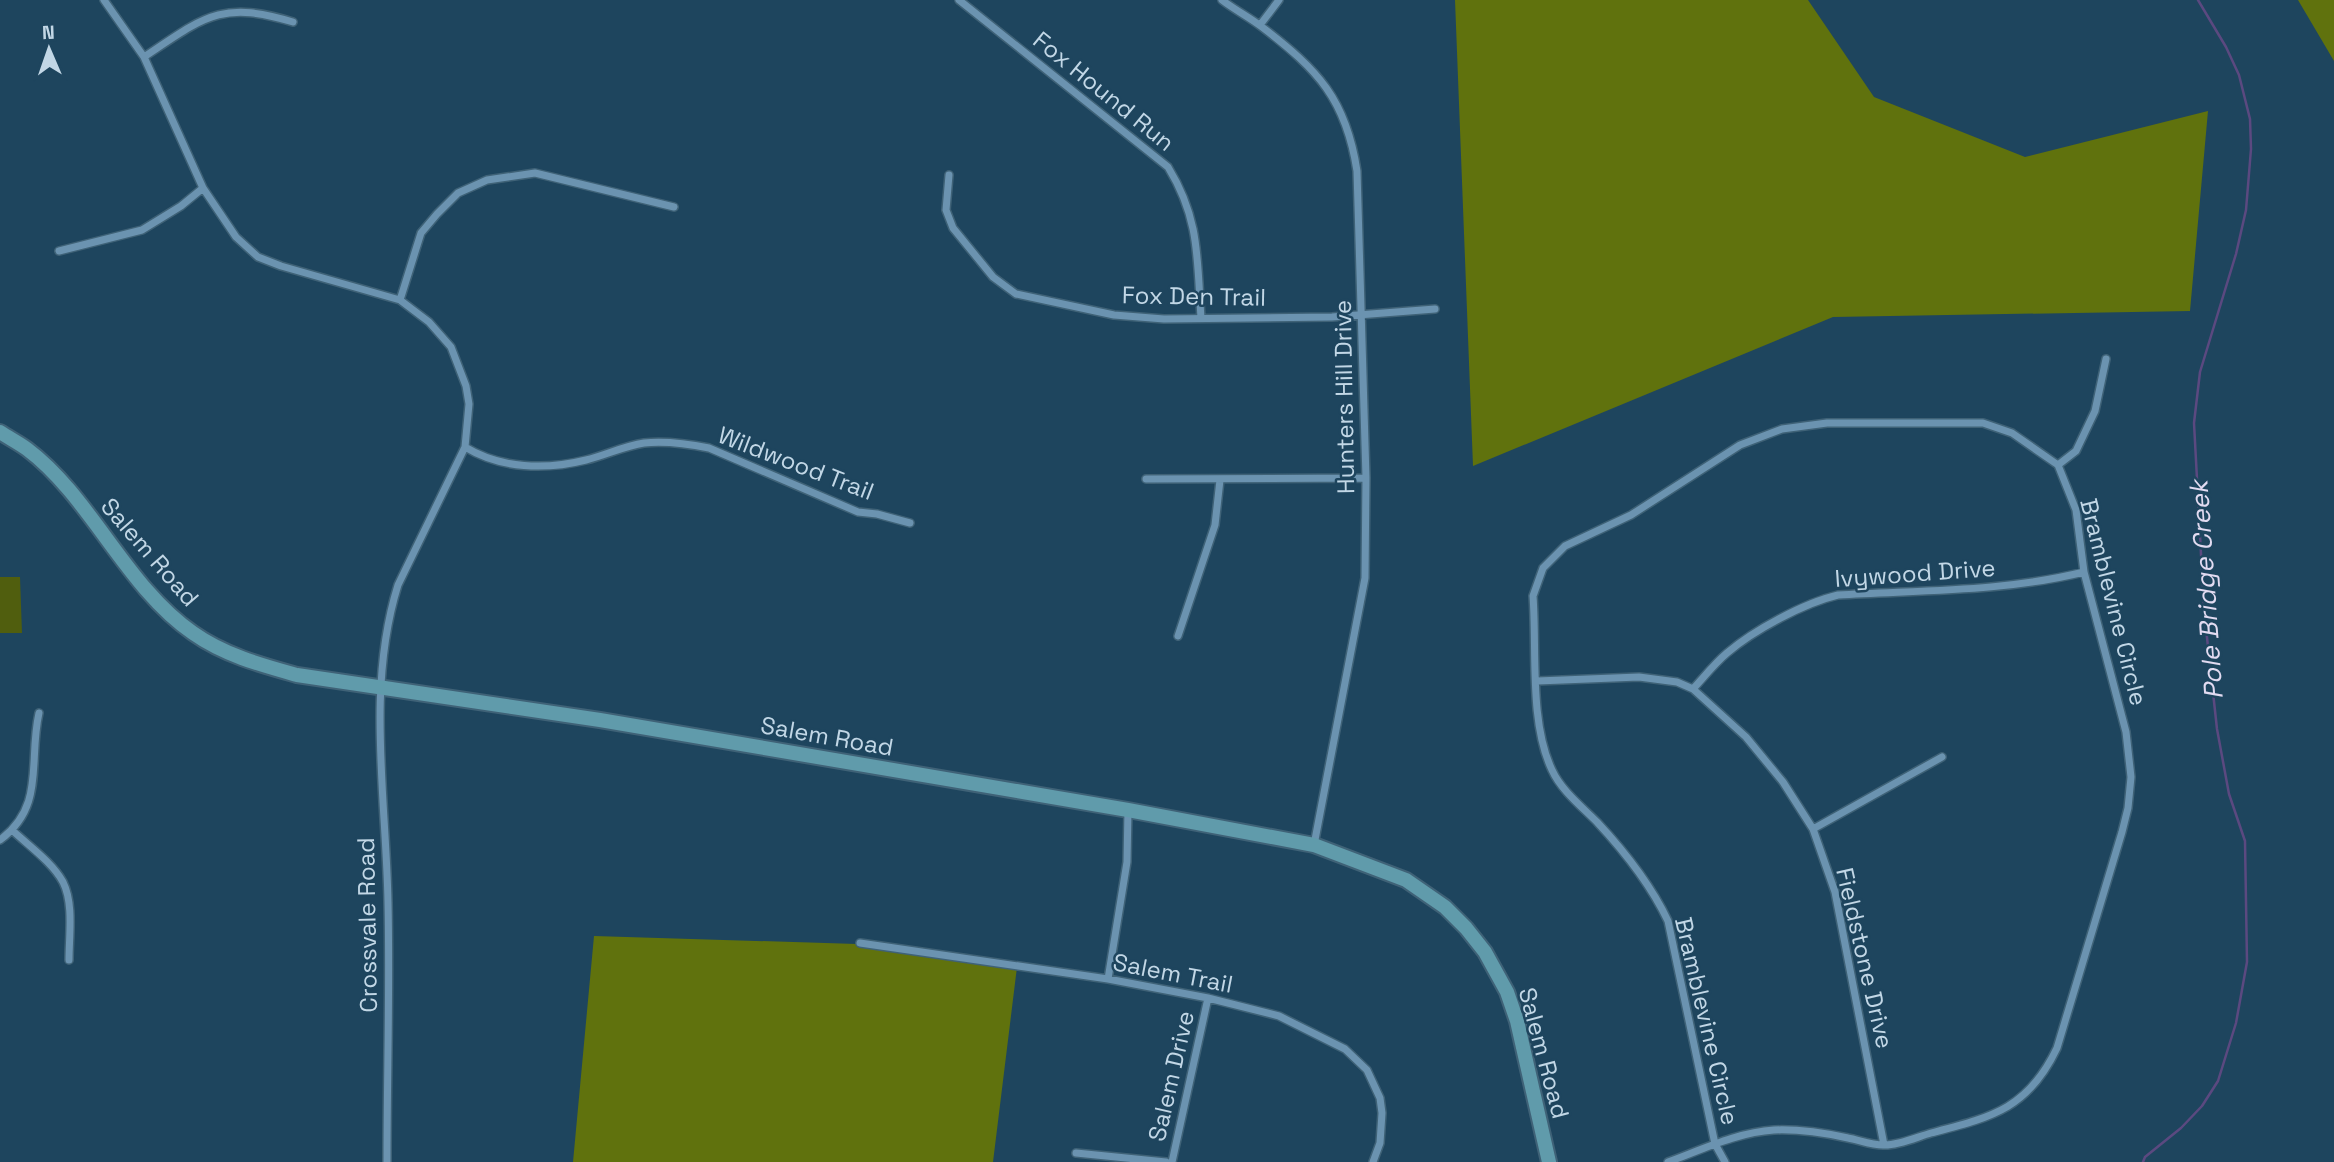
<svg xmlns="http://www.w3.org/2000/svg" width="2334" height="1162" font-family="'Space Grotesk',sans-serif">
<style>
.green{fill:#505e0e}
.forest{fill:#60720d}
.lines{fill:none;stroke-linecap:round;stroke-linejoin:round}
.stream{stroke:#5b4980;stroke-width:2.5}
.street-casing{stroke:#3f6277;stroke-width:10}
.secondary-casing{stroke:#3f6277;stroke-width:18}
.street{stroke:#6b93b0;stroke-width:7}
.secondary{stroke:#609bab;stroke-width:14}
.labels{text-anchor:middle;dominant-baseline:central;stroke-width:5;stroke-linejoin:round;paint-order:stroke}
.street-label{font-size:24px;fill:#c2d7e6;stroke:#1e455e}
.water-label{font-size:26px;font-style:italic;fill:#e2dbf1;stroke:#1e455e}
</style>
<rect width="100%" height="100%" fill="#1e455e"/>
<path class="green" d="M0,577H20L22,633H0Z"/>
<path class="forest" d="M1455,0H1808L1874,97L2025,157L2208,111L2190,311L1833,317L1473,466Z
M2298,0H2334V61Z
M594,936L857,944L1017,967L993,1162H573Z"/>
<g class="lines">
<path class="stream" d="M2143,1162L2145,1157L2181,1128L2202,1106L2218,1081L2236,1023L2247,962L2245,841L2229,794L2217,729L2204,610L2194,423L2200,372L2236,254L2246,210L2251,149L2250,119L2239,75L2226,47L2198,0"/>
<defs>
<path id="street" d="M104,0L144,57L203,188L236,237L258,257L281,266L400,300L429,322L451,347L466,386L469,404L465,447L398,585C366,687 386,797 388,902C390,988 387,1075 387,1162
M959,0L1168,167C1200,219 1197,259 1201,318
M1222,0C1235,10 1249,17 1262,27C1318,70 1346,99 1357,171L1366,478L1365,578L1314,845
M1260,25L1279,0
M144,57C204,17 221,0 293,22
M949,175L946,210L953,228L993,277L1016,294L1114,315L1164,319L1332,317L1435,309
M59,251L142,230L181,206L203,188
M400,300L421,233L437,214L458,193L487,180L535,173L674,207
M465,447C501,469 546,470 586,460C606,455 624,446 644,443C665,441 689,444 709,448L858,512L877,514L910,523
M2058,465L2076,451L2095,411L2106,359
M1146,479L1366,478
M1178,636L1215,525L1220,480
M1537,681L1639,677L1677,682L1693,689L1746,737L1783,782L1813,829L1835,892L1884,1145
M1693,689C1704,677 1715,663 1727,653C1754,630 1804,603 1838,595C1921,590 2003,592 2084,572
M1813,829L1942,757
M12,830C29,846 52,862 63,882C74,904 69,936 69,960
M0,840C46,806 28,761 39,713
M860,943L1108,979L1208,998L1279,1016L1345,1049L1367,1070L1380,1098L1382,1113L1380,1143L1373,1162
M1108,979L1127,862L1128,810
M1076,1153L1166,1162
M1172,1162L1208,998
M1668,1162C1701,1150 1738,1132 1774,1130C1799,1129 1825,1133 1848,1138C1859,1140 1874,1146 1885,1145C1900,1145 1917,1137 1931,1133C1992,1117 2028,1109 2057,1048L2122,832L2128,808L2131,777L2126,732L2084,572L2076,510L2058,465L2012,433L1983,423H1827L1782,429L1740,445L1631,515L1565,546L1543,568L1533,596C1537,649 1529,722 1552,770C1561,790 1581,806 1597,822C1625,852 1650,883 1668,921L1715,1144L1725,1162"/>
<path id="secondary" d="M0,432C9,438 19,443 27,449C91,497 126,587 193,633C224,655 261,665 297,675L600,720L1128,810L1314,845L1406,880L1445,907L1466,928L1485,952L1507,992L1517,1021L1549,1162"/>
</defs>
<use href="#street" class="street-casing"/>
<use href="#secondary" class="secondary-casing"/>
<use href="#street" class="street"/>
<use href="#secondary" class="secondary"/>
</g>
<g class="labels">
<g class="street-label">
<text transform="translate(1104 91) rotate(39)">Fox Hound Run</text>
<text transform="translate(1194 296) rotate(1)">Fox Den Trail</text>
<text transform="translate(1344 397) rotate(-91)">Hunters Hill Drive</text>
<text transform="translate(796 463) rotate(21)">Wildwood Trail</text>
<text transform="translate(150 552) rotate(49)">Salem Road</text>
<text transform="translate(1915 573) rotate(-4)">Ivywood Drive</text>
<text transform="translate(2114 602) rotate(76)">Bramblevine Circle</text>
<text transform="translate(827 736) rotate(10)">Salem Road</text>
<text transform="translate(367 925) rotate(-91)">Crossvale Road</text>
<text transform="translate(1865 958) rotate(77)">Fieldstone Drive</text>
<text transform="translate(1173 973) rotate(11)">Salem Trail</text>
<text transform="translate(1707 1021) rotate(77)">Bramblevine Circle</text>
<text transform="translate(1544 1053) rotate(75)">Salem Road</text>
<text transform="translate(1171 1076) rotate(-77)">Salem Drive</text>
</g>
<g class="water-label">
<text transform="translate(2206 590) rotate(-94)">Pole Bridge Creek</text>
</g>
</g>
<g transform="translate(49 49) rotate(358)" stroke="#1e455e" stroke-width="5" paint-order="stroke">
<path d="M0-5L12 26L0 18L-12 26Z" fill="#c2d7e6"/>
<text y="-10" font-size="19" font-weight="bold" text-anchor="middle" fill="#c2d7e6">N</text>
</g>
</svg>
